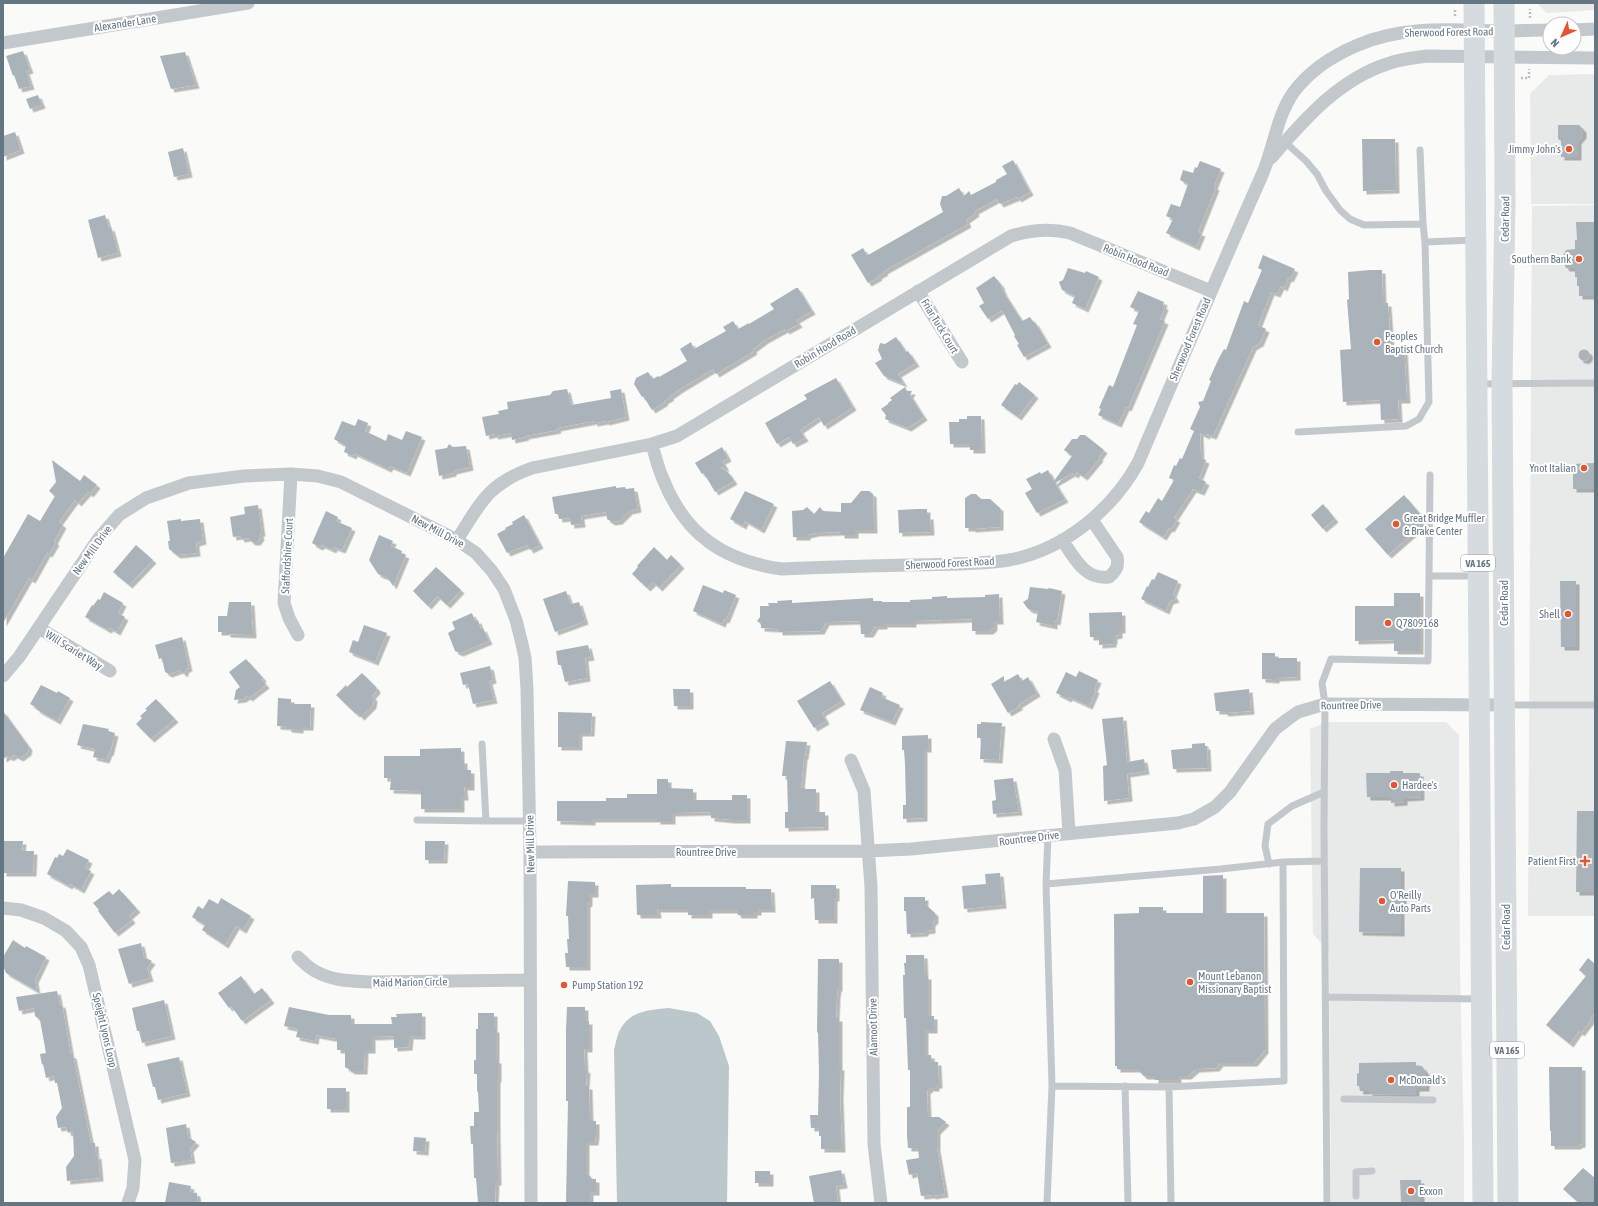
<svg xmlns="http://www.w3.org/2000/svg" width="1598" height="1206" font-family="'Asap Condensed',sans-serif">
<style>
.built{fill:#e8e9e9}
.water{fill:#bbc7cb}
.building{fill:#aab3b9;filter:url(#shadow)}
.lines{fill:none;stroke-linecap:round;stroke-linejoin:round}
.path{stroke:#bbbfc2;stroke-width:2.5;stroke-dasharray:2 2;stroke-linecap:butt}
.lane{stroke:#c3c8cc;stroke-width:7}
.street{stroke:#c3c8cc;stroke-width:13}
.primary{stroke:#d6dbdf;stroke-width:21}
.poi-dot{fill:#e4572e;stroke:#fff;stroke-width:1.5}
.labels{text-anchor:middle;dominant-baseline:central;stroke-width:4;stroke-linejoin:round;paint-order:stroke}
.shield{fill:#fff;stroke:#939fa8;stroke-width:1}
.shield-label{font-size:10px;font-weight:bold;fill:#657683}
.street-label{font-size:11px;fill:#657683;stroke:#fff}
.poi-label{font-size:11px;fill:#657683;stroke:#fff;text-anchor:start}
</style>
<defs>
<filter id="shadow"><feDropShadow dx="3.5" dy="3.5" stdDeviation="0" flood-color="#0004"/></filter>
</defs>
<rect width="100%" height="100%" fill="#fafaf8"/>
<path class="built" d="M1537,3H1595V10L1547,13Z
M1595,74V204H1531L1530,94L1549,75Z
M1595,205V916H1528L1532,206Z
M1327,722H1446L1459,735L1460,970L1464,1143V1203H1331L1329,952L1313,934L1310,729Z"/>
<path class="water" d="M669,1008L697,1013L710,1021L719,1036L729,1066L727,1203H617L614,1050C616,1043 617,1034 621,1028C632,1010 650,1010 669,1008Z"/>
<path class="building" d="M23,51L30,70L26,71L31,86L19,89L14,75L13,76L6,56Z
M185,52L196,85L171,89L160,56Z
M38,95L42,105L30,109L26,99Z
M1558,125H1579L1583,129V135L1578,141V157H1561V141L1558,139Z
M15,132L21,150L3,157V136Z
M1362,139H1395L1396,190L1363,191Z
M183,148L189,174L174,177L168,152Z
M1013,160L1030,192L1018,199L1017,197L1000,204L997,199L975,211L976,213L966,220L968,224L884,271L885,272L878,276L879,277L868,283L851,255L863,248L867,255L870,254L943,212L940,204L942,196H946L959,188L964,196L969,191L971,195L996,182V180L1007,174L1002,166Z
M1200,161L1221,169L1214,186L1216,187L1198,232L1202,233L1196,247L1166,233L1173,219L1166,216L1171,204L1180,207L1188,184L1180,180L1183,170L1193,173L1195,167L1197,168Z
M105,215L109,228L111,227L118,253L98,258L88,220Z
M1576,222H1594V296H1579V286H1577V277H1575V268H1566L1564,264L1563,256L1566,250L1575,249V240H1577Z
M1263,255L1295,269L1290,279L1288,278L1284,288L1281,286L1277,294L1271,292L1258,325L1266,329L1260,343L1253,347L1213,436L1207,434L1206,436L1200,433L1201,458L1206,460L1199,478L1206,482L1201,492L1193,489L1174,518L1177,519L1171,529L1169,528L1163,537L1139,522L1146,511L1149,513L1158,498L1162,501L1174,480L1169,478L1174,465L1176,466L1180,458L1182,459L1194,431L1190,429L1200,407L1198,402L1203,401L1211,381L1209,380L1218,360L1224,349L1226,350L1244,301L1248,303L1262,270L1258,268Z
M1068,268L1085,273L1086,271L1099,277L1085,309L1072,303L1075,296L1062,290L1059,282L1063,280Z
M1370,270H1382L1383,303H1388L1391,347L1404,346L1407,400H1398L1399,419L1381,420L1380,400L1343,402L1340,350L1351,349L1347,300L1349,299L1348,272Z
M994,276L1002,286H1001L1004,293L1022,321L1030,317L1034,323L1035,322L1048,344L1024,357L1017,345L1019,344L1014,336L1015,335L1002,310L988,319L979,306L984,303L976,288Z
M796,288H798L812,311L796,320L799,324L786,331L785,329L765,340L753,349L754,351L716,374L713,369L680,389L670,396L671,397L664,401L665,402L652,410L643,396L642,397L634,384L636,378L648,372L653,379L658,376L659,377L687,361L680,349L691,342L694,349L726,331L723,327L733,321L738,329L749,323V324L774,309L770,304Z
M1138,291L1164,302L1163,305L1165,307L1160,319L1165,321L1128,408L1126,407L1118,424L1098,415L1101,409L1099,408L1109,385L1113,387L1137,325L1133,324L1139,311L1130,307Z
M896,337L906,352L908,351L916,363L898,374L904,384L884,376L875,363L882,359L878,350L880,343L885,344Z
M1578.5 355a5.5 5.5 0 1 1 11 0a5.5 5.5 0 1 1-11 0Z
M836,378L853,407L824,426L819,417L800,430L805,438L793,444L789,437L777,444L765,423L807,399L804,395Z
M1019,382L1035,395L1018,417L1001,405L1015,384L1017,385Z
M905,387L907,391H912L910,395L924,417L908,428L885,419L886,415L881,409L888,404V403L892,400L890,398Z
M567,389L571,405L611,398L610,391L621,389L626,417L606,422V421L594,423V421L557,428L558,430L525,436L526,437L512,440L511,433L495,436L494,434L486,436L482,417L499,414L498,411L508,409L507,402L550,395L553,391Z
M967,416H981L982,450H970V444H950L949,422H959V419H967Z
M358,419L368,423L365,431L386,441L388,434L402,440L406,431L422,437L407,473L390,466L388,469L354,453L353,456L344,452L346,446L334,439L342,421L355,426Z
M1080,435H1085L1104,450L1099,457L1100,458L1084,477L1077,472L1075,475L1072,473L1055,483L1065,499L1037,513L1025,493L1032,489L1026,479L1040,472L1041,474L1048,470L1054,481L1072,456L1064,450L1072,439H1077Z
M449,444L453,447L466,446L470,467L453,471V473L439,476L435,450L447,448Z
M722,447L728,458L722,461L726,468L719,467L728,472L734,481L715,492L708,480L703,473L702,474L695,463Z
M52,460L80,481L84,475L97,485L90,494L88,492L78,503L75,500L59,522L63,525L54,541L56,542L49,554L47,553L32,580L29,578L3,623V558L28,514L40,521L55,496L49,491L56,482Z
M1595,463V489H1573V464Z
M616,486V488L625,487L626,489L634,488L638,509L629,511L619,521L612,522L607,519L606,512L581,516L582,524L571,525L570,518L559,519L558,514H555L552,497Z
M745,491L774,504L761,530L745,521L743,526L730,519Z
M861,491H869L873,494L874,530H855V535H841V532L816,533L807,535V537H793L792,511L803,510L807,507L814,514L820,507L823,511L841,512V503H851Z
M971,494H976L981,499H990L1000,508V527L972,529V528H965V498Z
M1404,495L1422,516L1424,521L1417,527L1419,528L1388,555L1365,529Z
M1323,504L1335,519L1323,529L1311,515Z
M258,505L262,533H260L261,537L257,542H252L248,538L241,539L240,536L233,537L230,517L245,514L244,507Z
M917,509H927V516H930L931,532L899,533L898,510Z
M326,511L338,517L336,521L352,528L342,550L334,547L333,550L322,545L319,547L312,543Z
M524,515L540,545L530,550L527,545L507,553L497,534L506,529L505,528L513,524L512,522Z
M181,519V521L200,519L203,541L196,543L197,553L177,555L169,549L168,541H170L167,521Z
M379,535L393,541L391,546L402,551L401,553L406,555L393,586L388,578L378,574L369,560Z
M136,545L153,560L129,585L113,572Z
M654,547L667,560L671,555L681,565L659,588L653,582L647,588L632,574L638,567L637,566Z
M436,567L461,590L447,605L437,596L428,606L413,591Z
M1158,572L1178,581L1173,594L1176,599L1170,601L1166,611L1141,599L1147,586L1148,587L1152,579L1154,580Z
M1560,581H1576V647H1561Z
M703,585L723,593L724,590L736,595L726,620L724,619L722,624L693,611Z
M1030,587L1048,589L1049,588L1062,591L1057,622L1054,621V626L1036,622L1038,612L1028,609L1023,602L1028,599Z
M566,591L571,604L579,602L585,621L555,632L543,599Z
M104,592L123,603L118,613L125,617L117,632L110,628L108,630L85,617L92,605L93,606L98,599L100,600Z
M1394,593H1420V651H1394V640L1355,641V606H1394Z
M999,594L1000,621H994V627L990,631H972V619L913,621V624H884V626H875L870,634H861L860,621L826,622L821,631L779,632V629L761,628V624L757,621L760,617V606H769L768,603H778L777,601L792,600V603L873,598V601H882V602H910V600L932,599V597L947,596V598L985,597V595Z
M229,602H251L253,635L227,634V632H218V616H227Z
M1122,612V630H1119V635L1114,636V641H1113V644L1099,645V637H1090L1089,613Z
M472,613L475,621L478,620L481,629L483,628L489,641L460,653L455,651L448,633L455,629L452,622Z
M364,625L387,633L375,662L349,652L353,640L358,642Z
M182,637L189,668L186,669L184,674L180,670L169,674L165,672L162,658L159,659L155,645Z
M588,645L591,657L585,658L587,678L565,682L561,665H558L556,651Z
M1262,653H1275V658H1297V677L1276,678V680L1262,679Z
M246,659L263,678L262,680L266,685L249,698L247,696L243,699L234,700L236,690L240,687L229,672Z
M490,666L493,680L489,681L494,700L473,704L468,684L463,685L460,673Z
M1079,671L1098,680L1094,689L1096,690L1089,706L1069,697L1068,699L1056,693L1066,672L1076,677Z
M362,673L376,687L377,690L372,696L374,698L373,705L361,717L357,713L356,714L336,695L346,685L347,687Z
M1018,674L1022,681L1028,677L1037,693L1018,705L1020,706L1008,713L991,684L1004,676V682Z
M830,681L842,701L822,713L826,721L814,728L797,701Z
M41,685L57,693L58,691L70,698L57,721L39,711L36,709L37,708L30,704Z
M870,687L883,693L881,697L900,705L892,722L860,710Z
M673,689H690V706H674Z
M1249,689L1251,711L1225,713L1224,711H1216L1214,693Z
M278,698L291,699V704H311L310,727H300V730L288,729V727L277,726Z
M156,699L175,719L151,739L136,724L142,718L140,716L147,710L145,709Z
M3,711L29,747L28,752L20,758L14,755L10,758L8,756L3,759Z
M558,712L592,713L591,733H579V747H558Z
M1123,717L1127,762L1144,759L1146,771L1127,774L1129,798L1104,801L1103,766L1107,765L1102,719Z
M981,722L1002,723L999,760L980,759L981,738H977V724H981Z
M83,724L109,729L108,731L115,733L110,753L109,752L106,760L93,757L95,749L77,745Z
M928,735V749H924V818L903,819V805H906L905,764L904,750H902V736Z
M786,741L807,742L805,756H804L801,788H805V789H816V812H825V827L785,828V812H788L787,776H782Z
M1205,743V746H1207L1208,768L1173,769L1171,750L1192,748V744Z
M461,748V760H464V770H471V787H464L465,797H461V809H421V791L390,790L391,778H384V756H420V749Z
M1390,771H1403V773H1420L1421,797L1404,798V802L1391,803V797H1367L1366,773H1390Z
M1013,778L1019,812L993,814L992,801L996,800L994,780Z
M657,779H668V788L693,789V800H732V795H747V820H732L711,818V812L672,813V821H657V819H592V822L557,821V801H606V798H627V794H657Z
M1577,811H1595V892H1576Z
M3,841H23L22,851H34L33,873H3Z
M425,841H445L444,860H425Z
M67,849L89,860L85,868L91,871L81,890L70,884L69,886L47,874L55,857L57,858L59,854L63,856Z
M1360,868H1401V891H1403V910H1401V933L1359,932Z
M1000,873L1003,905L964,909L962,886L986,884L985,874Z
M1223,875V913H1264L1265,1050L1254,1063H1220L1216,1068L1196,1069L1188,1076H1178V1080H1155V1076H1144L1137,1069H1117V1066H1115L1114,914L1139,913V907H1163V913H1203V876Z
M568,881L595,882V894H589V903L587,904V967H566L565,953H568L567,939H569L568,916H566Z
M671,884V887H746V889H771L772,909H758V912H754V915H738L736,910H709V915H688V909H657L658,915H637L636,885Z
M811,885H836V898H834V920H815L814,898L811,899Z
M119,889L137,909L129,916L132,920L115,933L98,911L99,910L93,903L109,891L113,895Z
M904,897H925V904L935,913V920L932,923V930L925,931V933L907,934L906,911H904Z
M221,898L251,916L243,930L236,926L225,945L202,930L205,925L192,917L198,906L203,909L209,899L218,904Z
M13,940L25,948L26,946L46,957L35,980L37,991L6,973L3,966V957Z
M141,943L144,957L152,961L147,968L150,978L129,984L118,949Z
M906,955H924L925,976H928V1016H934V1030H925V1055H931L932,1062H938L939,1085H936V1088H929V1090H927L928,1117H939L946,1122L937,1131V1148L945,1194L932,1196V1195L921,1196L917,1173L909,1175L906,1160L919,1158L918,1148H908L907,1136V1107H910V1070H908L906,1018H904L903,975H905L904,963H906Z
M1588,958L1595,964V1012L1590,1019L1591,1020L1581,1033L1579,1031L1570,1044L1546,1025L1586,976L1579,970Z
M818,959H839V988H838L837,995L836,1018H839V1067H841L840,1096L842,1149H821V1136H819V1128H811L810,1115H818L819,1072L818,1033L817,1032Z
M241,976L254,994L262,988L271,1000L242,1021L231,1006L229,1008L218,993Z
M57,991L60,1005L62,1004L71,1055H73L91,1143H95L96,1156L98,1155L100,1178L67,1181L66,1167L74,1156L73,1131L68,1133L66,1127L58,1128L56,1117L62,1108L57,1083H55L54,1076L46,1078L43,1064L42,1065L40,1054L46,1053L40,1020L35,1016L34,1008L19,1011L16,997Z
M164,1000L172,1036L142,1043L139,1031H137L132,1008Z
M289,1007L329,1015H351V1024H392L391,1017H397L396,1014L422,1013V1036H410L409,1047L394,1048V1036L372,1037V1050H365L364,1071H352L345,1067V1050H337V1039L316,1035L315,1041L296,1037L298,1029L284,1026Z
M567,1007H585V1021H589V1049H584L585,1069L587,1070L586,1086H589L590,1121H596V1133L595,1142H586V1172L592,1179H596V1192H590V1203H566L568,1101H566V1030Z
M478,1013H494V1029H496V1060H498V1079H497V1131L498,1182H496L495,1203H478L476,1178H474L473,1144H471L470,1126H474V1112H479L478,1092L477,1091V1074H474V1060H476V1029H478Z
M179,1057L187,1093L158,1100L155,1087H153L147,1064Z
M1416,1062V1066H1422L1426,1072V1088H1416V1093L1409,1095L1369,1094V1091H1360L1359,1086H1357V1074L1359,1073V1063Z
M1549,1067H1582V1144L1578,1145V1146H1551V1131H1550Z
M327,1088H346V1109H327Z
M186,1124L188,1137L196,1142L190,1149L192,1160L171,1163L166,1128Z
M414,1137L426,1138L425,1152L413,1151Z
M1583,1168L1595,1178V1203H1579L1563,1189Z
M841,1170L844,1185L836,1186L838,1203H814L809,1176Z
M755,1171H770V1183H755Z
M1400,1180H1421V1203H1401Z
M169,1182L191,1186L190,1192L197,1193L198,1203H165Z"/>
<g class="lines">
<path class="path" d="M1455,10V16
M1530,18V9
M1521,78H1529V69"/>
<path class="lane" d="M1285,142L1306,161L1317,174L1326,191L1340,210L1350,219L1364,225L1423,224
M1420,150L1423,224L1425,242
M1479,384L1595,383
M1298,432L1406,426L1419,419L1429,402L1425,242L1474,240
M1430,475L1429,576H1476
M1505,705H1595
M482,744L486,821H529
M417,820L486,821
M1048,836L1046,884L1221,869L1283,862
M1269,864L1265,846L1268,824L1292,806L1324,792
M1046,884L1052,1086L1169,1087
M1325,997L1480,999
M1125,1086L1128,1203
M1344,1099L1433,1100
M1356,1196V1172L1372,1171
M1047,1203L1052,1086
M1171,1203L1169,1087L1284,1081L1283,862L1324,861
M1327,1203L1324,827L1325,704L1322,683L1331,659L1428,661L1429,576"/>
<path class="street" d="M1574,30L1595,29
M3,43L248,3
M1271,158C1304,120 1338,80 1387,64C1400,59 1413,58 1427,56L1595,58
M918,291L962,362
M652,444C655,456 658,468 663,479C685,535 724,561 782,569C825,567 869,566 912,565C945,564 977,565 1009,560C1064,550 1112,510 1138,463C1179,366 1220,270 1262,175C1274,148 1276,118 1293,93C1309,71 1334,55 1358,45C1404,25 1454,30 1502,31C1518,31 1534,30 1550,30
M291,474L284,603L289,618L298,635
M457,540C481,502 488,484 532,468L652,444L677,436L1011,236C1031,230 1050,228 1070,233L1211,291
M1062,540C1075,558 1084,580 1109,577C1116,571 1119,566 1117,557L1092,520
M39,628L110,671
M3,676L19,657L99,538L119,515L146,498L189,483L244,476L291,474L318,476L341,482L457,540L476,553L492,571L504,589L516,620L522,644L525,658L527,689L530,852L531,1203
M1054,739L1065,770L1069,833
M851,760L864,791L871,887L874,1144L881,1203
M530,852L868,851L911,849L1178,823L1194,819L1215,807L1230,792L1275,729L1288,719L1298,712L1325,704L1505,705
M3,908L21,910L44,918L66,931L81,947L89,965L135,1160L133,1188L128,1203
M298,957C303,962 309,968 315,971C332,981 351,981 371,982L530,980"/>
<path class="primary" d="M1474,3L1483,1203
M1504,3L1505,201L1502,384L1508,1203"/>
</g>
<g class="poi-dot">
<circle cx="1569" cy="149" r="4"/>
<circle cx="1579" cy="259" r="4"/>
<circle cx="1377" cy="342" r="4"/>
<circle cx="1584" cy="468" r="4"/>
<circle cx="1396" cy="524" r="4"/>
<circle cx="1568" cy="614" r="4"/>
<circle cx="1388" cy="623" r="4"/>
<circle cx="1394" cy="785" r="4"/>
<path d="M1583 855h4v4h4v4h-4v4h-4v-4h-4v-4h4z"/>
<circle cx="1382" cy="901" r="4"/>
<circle cx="1190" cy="982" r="4"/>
<circle cx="564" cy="985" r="4"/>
<circle cx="1391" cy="1080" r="4"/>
<circle cx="1411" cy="1191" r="4"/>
</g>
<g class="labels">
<g class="shield">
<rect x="1461" y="555" width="34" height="16" rx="3"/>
<rect x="1490" y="1042" width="34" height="16" rx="3"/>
</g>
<g class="shield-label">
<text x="1478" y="563">VA 165</text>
<text x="1507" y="1050">VA 165</text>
</g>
<g class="street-label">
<text transform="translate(125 23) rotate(-9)">Alexander Lane</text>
<text transform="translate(1449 32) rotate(-1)">Sherwood Forest Road</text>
<text transform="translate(1505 219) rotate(-89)">Cedar Road</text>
<text transform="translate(1136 260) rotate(22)">Robin Hood Road</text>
<text transform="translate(940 326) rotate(59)">Friar Tuck Court</text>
<text transform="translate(1190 339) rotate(-67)">Sherwood Forest Road</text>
<text transform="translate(825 347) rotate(-31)">Robin Hood Road</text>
<text transform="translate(438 531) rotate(28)">New Mill Drive</text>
<text transform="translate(92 550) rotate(-54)">New Mill Drive</text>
<text transform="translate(287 556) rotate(-87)">Staffordshire Court</text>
<text transform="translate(950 563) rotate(-3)">Sherwood Forest Road</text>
<text transform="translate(1504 603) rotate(-90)">Cedar Road</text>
<text transform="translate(74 650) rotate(32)">Will Scarlet Way</text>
<text transform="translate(1351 705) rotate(-1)">Rountree Drive</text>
<text transform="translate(1029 838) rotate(-7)">Rountree Drive</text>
<text transform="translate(530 844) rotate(-91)">New Mill Drive</text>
<text x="706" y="852">Rountree Drive</text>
<text transform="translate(1506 927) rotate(-90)">Cedar Road</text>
<text transform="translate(410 982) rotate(-1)">Maid Marion Circle</text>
<text transform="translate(873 1027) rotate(-91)">Alamoot Drive</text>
<text transform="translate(105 1030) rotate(77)">Speight Lyons Loop</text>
</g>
<g class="poi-label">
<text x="1561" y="149" text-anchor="end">Jimmy John's</text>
<text x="1571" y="259" text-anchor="end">Southern Bank</text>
<text x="1385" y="336">Peoples<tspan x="1385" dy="13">Baptist Church</tspan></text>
<text x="1576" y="468" text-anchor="end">Ynot Italian</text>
<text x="1404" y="518">Great Bridge Muffler<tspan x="1404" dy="13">&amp; Brake Center</tspan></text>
<text x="1560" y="614" text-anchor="end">Shell</text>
<text x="1396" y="623">Q7809168</text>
<text x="1402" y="785">Hardee's</text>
<text x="1576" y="861" text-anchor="end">Patient First</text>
<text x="1390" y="895">O'Reilly<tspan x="1390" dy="13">Auto Parts</tspan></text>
<text x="1198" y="976">Mount Lebanon<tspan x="1198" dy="13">Missionary Baptist</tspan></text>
<text x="572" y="985">Pump Station 192</text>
<text x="1399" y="1080">McDonald's</text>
<text x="1419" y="1191">Exxon</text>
</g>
</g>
<rect width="1598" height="1206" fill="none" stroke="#657683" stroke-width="8"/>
<g transform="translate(1562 36) rotate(225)"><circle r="19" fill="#ffffff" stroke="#c1c8cd"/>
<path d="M0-3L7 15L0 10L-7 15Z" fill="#e4572e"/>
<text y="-6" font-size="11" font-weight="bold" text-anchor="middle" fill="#657683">N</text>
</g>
</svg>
